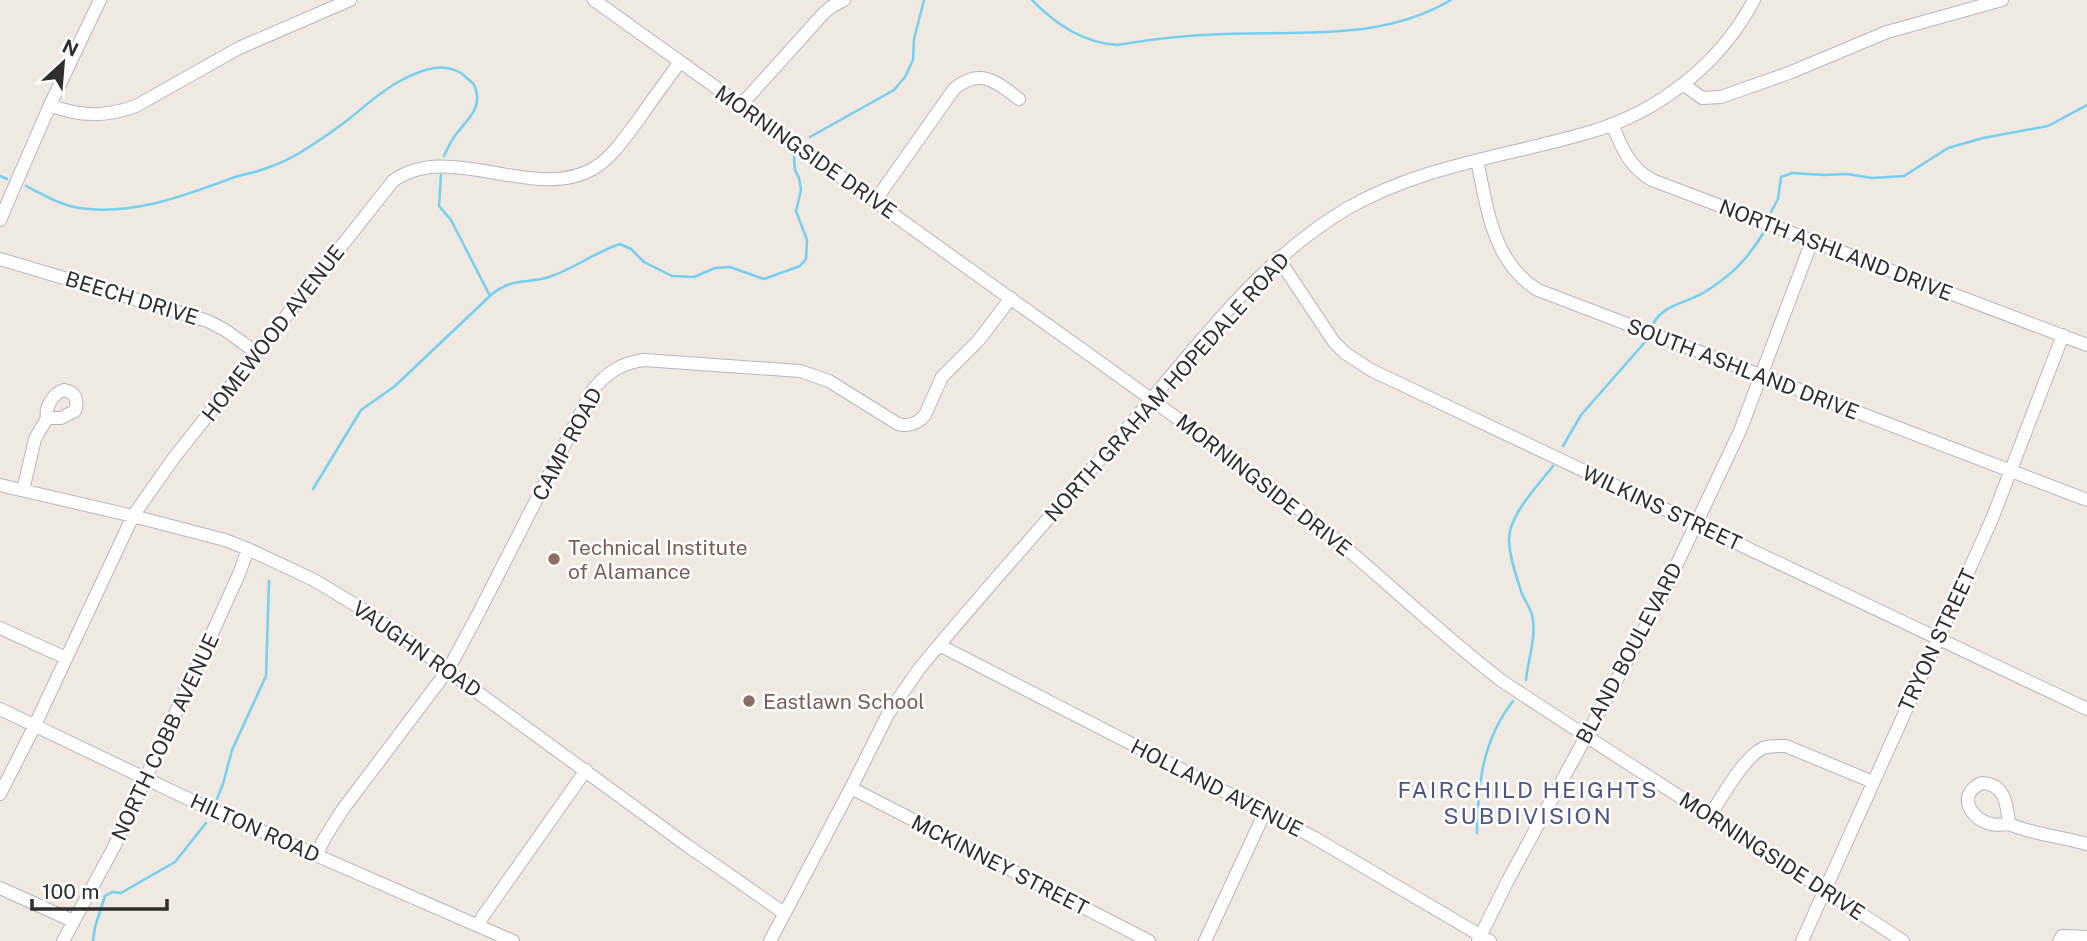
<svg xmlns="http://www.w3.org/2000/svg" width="2087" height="941" font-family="'Public Sans',sans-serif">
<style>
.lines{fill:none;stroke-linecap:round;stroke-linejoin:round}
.stream{stroke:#75cff0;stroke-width:2.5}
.minor-casing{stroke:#b4b7c1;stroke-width:14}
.minor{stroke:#fff;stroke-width:12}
.education-dot{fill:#8d6e63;stroke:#fff;stroke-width:2.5}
.labels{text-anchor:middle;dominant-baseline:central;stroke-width:5;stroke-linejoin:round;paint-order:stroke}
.street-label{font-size:21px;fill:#2e2e2e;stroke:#fff}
.education-label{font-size:21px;fill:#785e54;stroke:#fff;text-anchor:start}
.neighbourhood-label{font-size:23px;letter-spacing:2px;fill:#4d5680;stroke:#fff}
</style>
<rect width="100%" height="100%" fill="#efe9e1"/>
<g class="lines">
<path class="stream" d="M1032,0C1055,24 1084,43 1117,45C1152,39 1189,35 1224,34C1301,31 1382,41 1451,0
M810,137L894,90L905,77L913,60L914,39L924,0
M441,175L439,206L451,220L490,296
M0,176L7,179
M26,186C40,193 54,202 70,206C125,219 184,196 235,177C244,174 253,173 261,170C277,165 296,156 309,147C323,138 336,129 349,119C365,106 381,91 400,81C422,69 448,59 468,79C471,82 474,83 475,87C483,107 468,119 457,133C451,140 448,148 444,156
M1771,212L1778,199L1781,177L1792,173L1824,175L1847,174L1872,178L1904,176L1948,148L1983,138L2048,126L2087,105
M1653,324C1664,304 1684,304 1703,293C1731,276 1747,260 1764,232
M1563,446L1581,415L1646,341
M313,489L361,410L395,386L492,294C514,277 527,284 549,277C574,269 595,252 620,244L631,249L644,262L672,276L694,277L715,268L730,267L764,279L800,266L806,259L807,240L796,211L801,190L799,178L795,170L794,157
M1526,680C1528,660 1537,635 1532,615C1530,607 1524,600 1521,591C1516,575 1509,556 1509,539C1509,515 1539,484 1553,466
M216,801L223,784L232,750L266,676L269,581
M1477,833C1478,784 1482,741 1513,701
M93,941L95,927L105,896L112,892L121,893L175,862L206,823"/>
<defs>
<path id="minor" d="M594,0C733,100 872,199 1011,299C1106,366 1200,434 1292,504C1365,560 1429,625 1502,681C1635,769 1770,854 1903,941
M1683,84L1702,98L1721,97L1789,73L1887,32L2002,0
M50,105C80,117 106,117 136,106L239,48L350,0
M741,105L823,14L831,7L844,0
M1612,124C1622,148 1629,167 1652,180L2087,345
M1477,160C1487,208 1493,263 1538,290L2087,500
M875,201L954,89C980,67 997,82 1019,99
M0,220L50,105L100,0
M1278,258L1334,342L1345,353L1371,370L2087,709
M0,259L208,321L225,330L257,353
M64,390C75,392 79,400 75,411L61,418H47C45,407 53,393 64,390Z
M0,485L133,516L225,540L248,549L314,580L372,615L685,844L784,913
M23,490L35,439L47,418
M0,628L66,658
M939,645L1313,837L1490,941
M0,709L201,805L513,941
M1982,783C2005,784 2007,804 2009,824C2003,824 1997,826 1991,824C1970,819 1956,794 1982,783Z
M851,788L1149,941
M0,794L34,727L133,516L173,459L393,181C450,139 536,205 596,167C614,155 626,136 639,119C652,100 666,81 680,62
M1710,815C1723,796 1743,758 1763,748C1771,745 1778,746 1786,746L1873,782
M2009,824C2034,835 2061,836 2087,844
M317,855L324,839L343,809L448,670L477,616L592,391C606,373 621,363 644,360L800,371L829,381L898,424C909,427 917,424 925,415L942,377L978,341L1011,298
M0,888L73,921
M478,926L483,916L586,770
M63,941L114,847L215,627L239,574L248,549
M770,941L853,784L888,714L919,669C987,587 1059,507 1129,426C1195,349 1259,260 1348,208C1423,165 1509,156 1590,132C1659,112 1720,64 1754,0
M1205,941L1265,812
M1478,941L1507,882L1660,600L1722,469L1740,431L1812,241
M1802,941L1992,519L2063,335
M2059,941L2062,936L2087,937"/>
</defs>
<use href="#minor" class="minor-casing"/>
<use href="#minor" class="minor"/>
</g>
<g class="education-dot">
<circle cx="554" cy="559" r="7"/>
<circle cx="749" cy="701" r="7"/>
</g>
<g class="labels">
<g class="street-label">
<text transform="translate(806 152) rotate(35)">MORNINGSIDE DRIVE</text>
<text transform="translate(1836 250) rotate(21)">NORTH ASHLAND DRIVE</text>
<text transform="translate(132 298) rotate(17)">BEECH DRIVE</text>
<text transform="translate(273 333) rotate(-52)">HOMEWOOD AVENUE</text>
<text transform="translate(1743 369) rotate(21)">SOUTH ASHLAND DRIVE</text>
<text transform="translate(1167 387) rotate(-48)">NORTH GRAHAM HOPEDALE ROAD</text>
<text transform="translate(567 444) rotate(-62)">CAMP ROAD</text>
<text transform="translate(1264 485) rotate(38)">MORNINGSIDE DRIVE</text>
<text transform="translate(1662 508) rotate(25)">WILKINS STREET</text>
<text transform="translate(1937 640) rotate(-65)">TRYON STREET</text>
<text transform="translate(417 649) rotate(35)">VAUGHN ROAD</text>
<text transform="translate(1629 653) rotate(-62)">BLAND BOULEVARD</text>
<text transform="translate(165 737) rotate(-65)">NORTH COBB AVENUE</text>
<text transform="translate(1217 788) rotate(27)">HOLLAND AVENUE</text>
<text transform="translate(255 828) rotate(24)">HILTON ROAD</text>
<text transform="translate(1772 856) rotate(33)">MORNINGSIDE DRIVE</text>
<text transform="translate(1000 865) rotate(27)">MCKINNEY STREET</text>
</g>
<g class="education-label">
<text x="568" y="547">Technical Institute<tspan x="568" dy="24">of Alamance</tspan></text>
<text x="763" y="701">Eastlawn School</text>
</g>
<g class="neighbourhood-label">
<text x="1528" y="789">FAIRCHILD HEIGHTS<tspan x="1528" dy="26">SUBDIVISION</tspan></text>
</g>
</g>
<g transform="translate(63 63) rotate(26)" stroke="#ffffff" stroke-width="5" paint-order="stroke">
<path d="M0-5L12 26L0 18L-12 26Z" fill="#2e2e2e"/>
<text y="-10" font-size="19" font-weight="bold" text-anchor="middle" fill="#2e2e2e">N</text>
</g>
<path d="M32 899v10h135v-10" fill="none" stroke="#2e2e2e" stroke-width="3.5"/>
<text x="42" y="899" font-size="21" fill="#2e2e2e" stroke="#ffffff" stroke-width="5" paint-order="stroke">100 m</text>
</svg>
